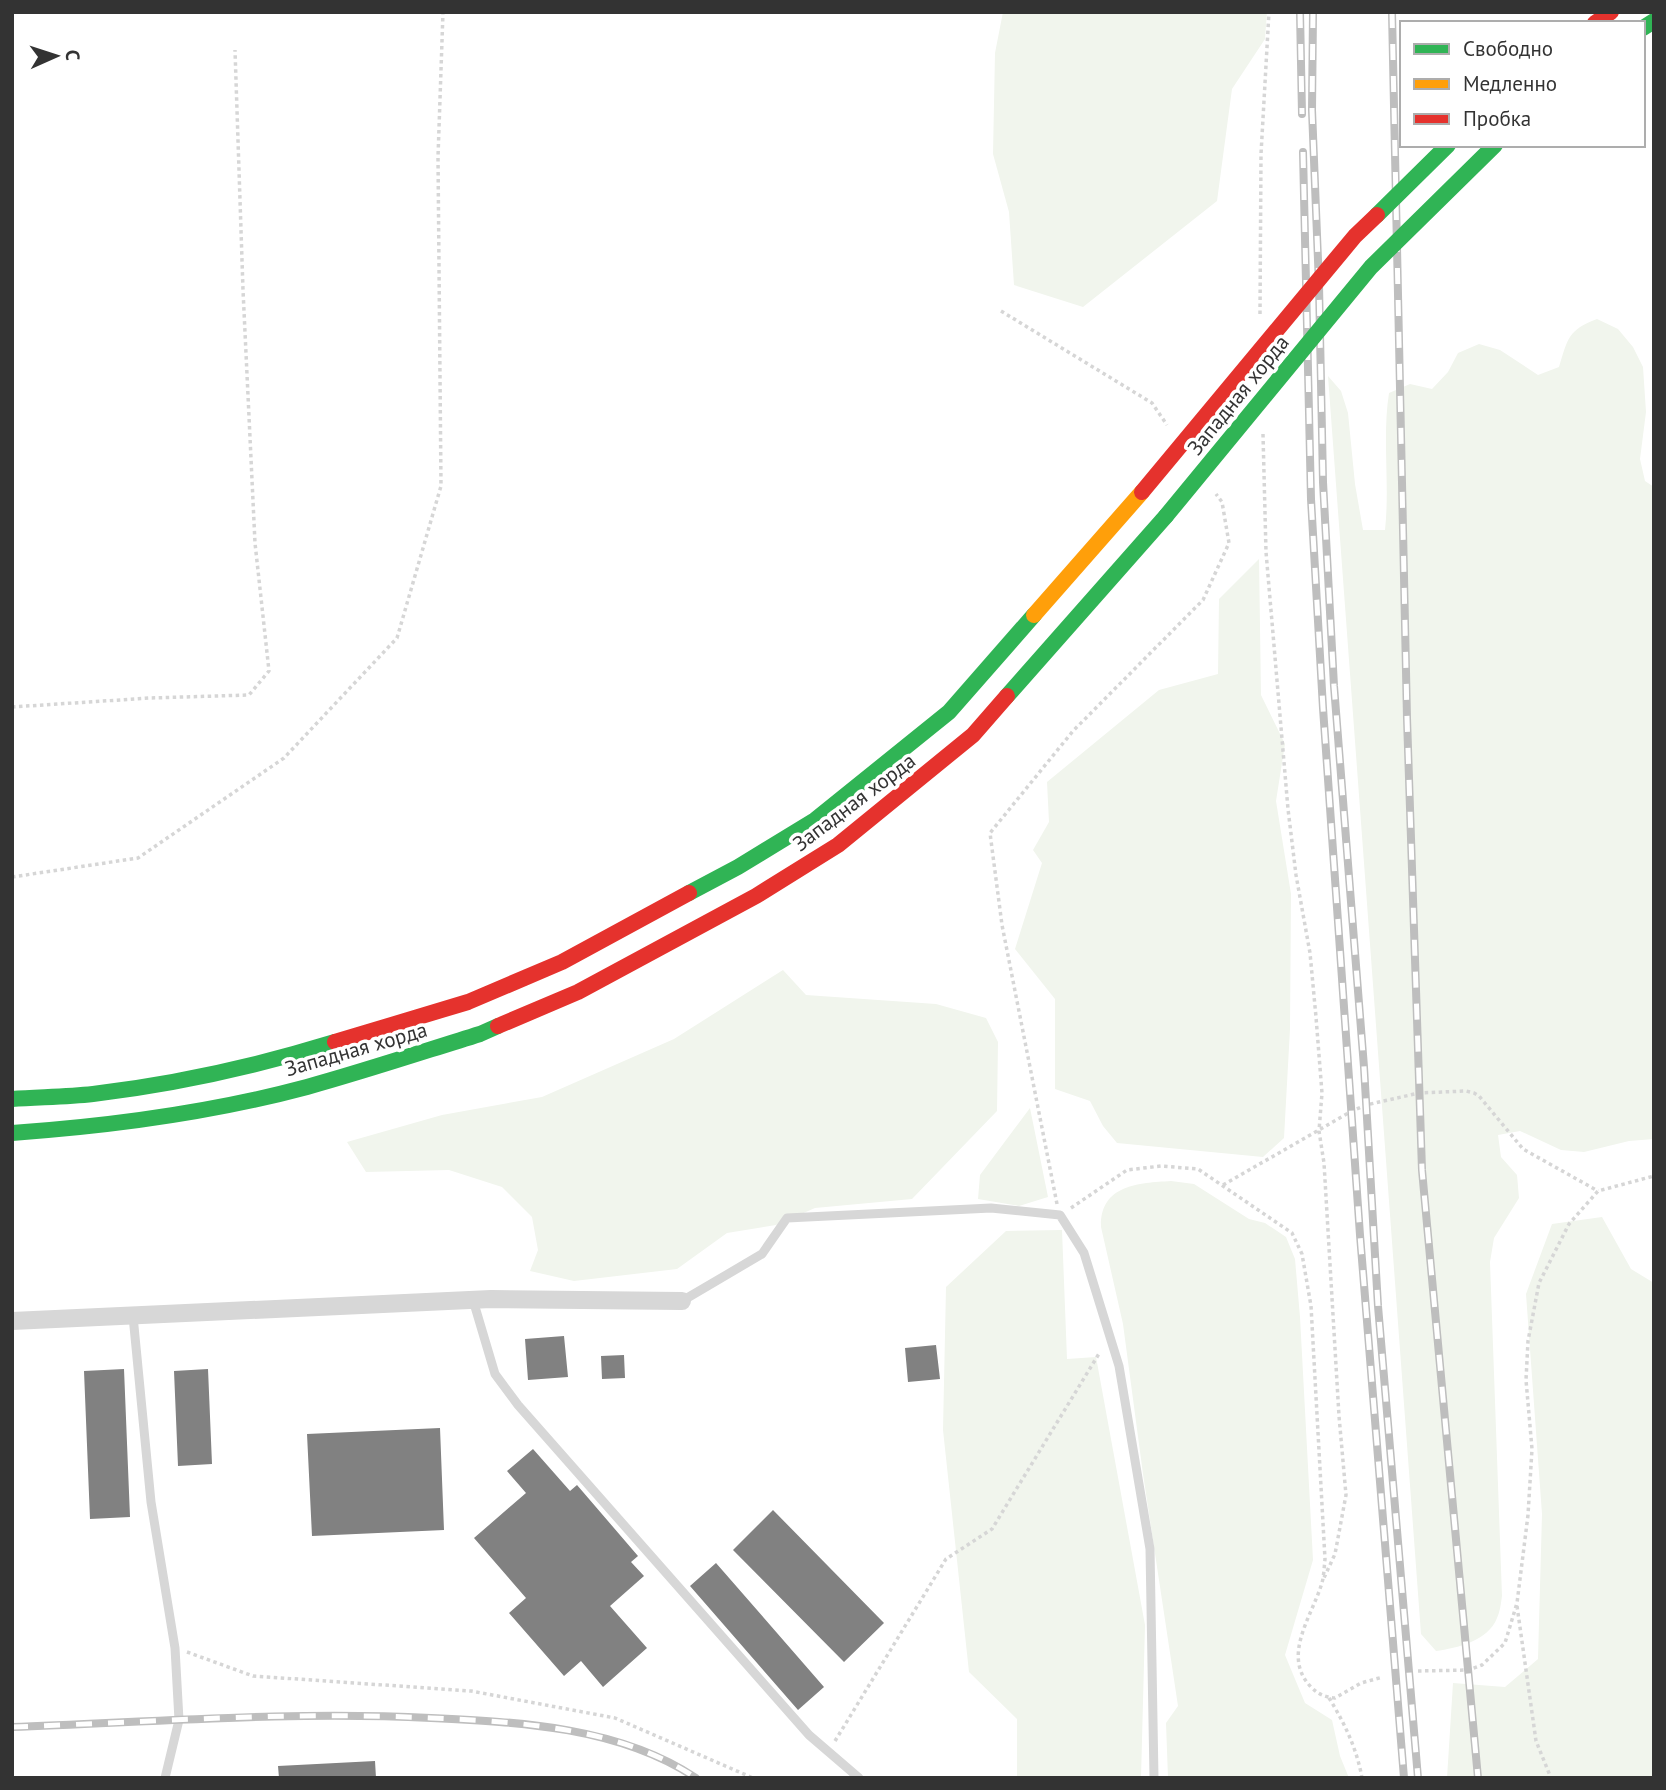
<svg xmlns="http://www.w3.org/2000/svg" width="1666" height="1790" font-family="'PT Sans',sans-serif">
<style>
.green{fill:#f1f5ed}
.building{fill:#818181}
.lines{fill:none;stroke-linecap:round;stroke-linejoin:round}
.path{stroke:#d6d6d6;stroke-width:3.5;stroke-dasharray:3.5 3.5;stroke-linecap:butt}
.lane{stroke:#d7d7d7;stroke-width:9}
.street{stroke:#d7d7d7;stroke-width:18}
.fast{stroke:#30b455;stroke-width:16}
.slow{stroke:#ff9f0a;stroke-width:16}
.jam{stroke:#e5322d;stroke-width:16}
.rail-casing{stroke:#bebebe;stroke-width:8}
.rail{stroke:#fff;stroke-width:5;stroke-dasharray:16;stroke-linecap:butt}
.fast-bridge{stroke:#30b455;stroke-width:16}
.jam-bridge{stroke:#e5322d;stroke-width:16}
.labels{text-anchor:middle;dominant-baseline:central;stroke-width:7;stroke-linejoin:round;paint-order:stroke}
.street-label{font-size:21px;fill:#333;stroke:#fff}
</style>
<rect width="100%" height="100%" fill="#fff"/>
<path class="green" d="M1003,12H1267L1265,39L1232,89L1217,201L1083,307L1014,285L1009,212L993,154L995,53Z
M1597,319L1618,329L1633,347L1643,367L1646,412L1640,459L1645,481L1654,487V1139L1629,1141L1584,1152L1561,1150L1520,1131L1498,1135L1501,1157L1517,1175L1519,1198L1494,1238L1490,1262L1502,1596C1501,1603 1500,1612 1497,1618C1488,1641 1457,1648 1436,1651L1421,1634L1328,376L1341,391L1348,413L1355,484L1363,530H1385C1390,485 1382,437 1389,393L1410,384L1432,389L1448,372L1458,353L1479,344L1500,350L1538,375L1559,367C1568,338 1568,330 1597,319Z
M1259,559L1261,695L1285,744L1276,801L1291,894L1290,1029L1284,1138L1263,1157L1117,1143L1103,1126L1090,1101L1055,1089V999L1015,949L1042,863L1033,850L1049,822L1047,782L1159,690L1218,674L1219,599Z
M783,970L806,995L936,1004L986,1018L998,1042L997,1111L912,1199L815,1208L776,1225L727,1233L677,1269L574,1281L530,1271L538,1250L532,1217L502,1187L449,1170L366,1172L347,1142L442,1115L542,1097L674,1039Z
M1030,1108L1048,1197L1019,1206L978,1199L980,1175Z
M1171,1181L1194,1184L1249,1219L1265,1223L1286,1237L1295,1259L1300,1317L1313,1560L1285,1655L1305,1703L1332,1720L1340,1756L1349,1778H1168L1166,1723L1178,1706L1143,1474L1123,1324L1101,1227C1100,1185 1138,1183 1171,1181Z
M1602,1217L1631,1269L1654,1283V1778H1447L1453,1683L1505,1687L1538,1659L1542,1514L1526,1294L1552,1224Z
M1062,1230L1067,1359L1096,1357L1145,1625L1141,1778H1017V1719L969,1672L943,1430L946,1287L1006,1231Z"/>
<path class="building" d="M564,1336L568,1377L528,1380L525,1339Z
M936,1345L940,1379L908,1382L905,1348Z
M624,1355L625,1378L602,1379L601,1356Z
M124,1369L130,1517L90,1519L84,1371Z
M208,1369L212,1464L178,1466L174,1371Z
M440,1428L444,1530L312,1536L307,1434Z
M533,1449L570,1491L577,1485L638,1556L631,1562L644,1576L610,1606L647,1648L603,1687L581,1661L564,1676L509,1613L526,1598L474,1538L526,1493L507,1471Z
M773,1510L884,1623L844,1662L733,1550Z
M716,1563L824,1687L798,1710L690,1586Z
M375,1761L376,1778H279L278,1766Z"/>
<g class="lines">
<path class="path" d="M1001,311L1152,403L1167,425
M1260,314L1261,154L1269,12
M1263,434L1266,552L1288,809L1296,875L1310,953L1316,1017L1322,1093L1319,1131L1324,1163L1339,1416L1346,1495L1335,1554L1323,1580
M12,707L150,698L249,695L269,671L255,543L243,290L235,50
M12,877L138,858L284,758L397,638L441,486L438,157L443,12
M1223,1185L1352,1111L1366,1105L1419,1093L1466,1091L1474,1093L1479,1096L1523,1149L1598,1191
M1057,1204L1002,925L990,833L1073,731L1203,600L1229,543L1222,502L1216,494
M1071,1208L1127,1170L1161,1166L1198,1169L1292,1233L1302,1254L1311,1306L1325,1559C1324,1568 1324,1578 1321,1586C1310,1619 1282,1657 1311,1687C1318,1694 1324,1697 1335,1698L1361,1683L1383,1677
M1517,1606L1536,1741L1551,1778
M187,1652L253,1676L471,1691L615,1718L753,1778
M1418,1671L1469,1670L1482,1665L1505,1643L1517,1603L1528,1515L1532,1449L1526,1380L1528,1341L1539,1283L1569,1224L1598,1191L1654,1176
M1329,1698C1344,1722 1357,1749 1362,1778
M835,1741L946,1559L992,1529L1100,1352"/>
<path class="lane" d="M473,1300L495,1374L518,1405L809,1735L859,1778
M682,1301L762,1254L787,1218L991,1208L1060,1215L1084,1253L1119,1366L1150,1549L1154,1778
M133,1316L151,1502L175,1648L179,1720L165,1778"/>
<path class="street" d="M12,1321L491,1299L682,1301"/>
<path class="fast" d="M1643,28L1654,21
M1007,696L1166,516
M689,893L738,867L815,820L949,712L1034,615
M12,1099C39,1097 66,1097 93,1094C175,1084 257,1066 335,1042
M12,1133C111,1126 210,1113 307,1087C365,1071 422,1052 480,1034L498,1026"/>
<path class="slow" d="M1034,615L1142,492"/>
<path class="jam" d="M1595,23L1611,12
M498,1026L578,992L756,896L838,845L973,735L1007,696
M335,1042L468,1002L562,962L689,893"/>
<defs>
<path id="rail" d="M1300,12L1302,114
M1313,12L1312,110L1319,285L1323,482L1334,686L1364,1067L1378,1306L1418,1778
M1392,12L1407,718L1422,1170L1478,1778
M1303,152L1311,499L1323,708L1360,1235L1404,1778
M12,1727C152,1722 291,1711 431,1718C520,1722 620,1727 696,1778"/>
</defs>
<use href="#rail" class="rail-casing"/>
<use href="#rail" class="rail"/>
<path class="fast-bridge" d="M1377,215L1448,145
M1166,516L1371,267L1495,145"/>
<path class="jam-bridge" d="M1142,492L1355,236L1377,215"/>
</g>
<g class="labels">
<g class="street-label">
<text transform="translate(1238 395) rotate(-51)">Западная хорда</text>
<text transform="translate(854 802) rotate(-37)">Западная хорда</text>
<text transform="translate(356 1049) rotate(-16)">Западная хорда</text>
</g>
</g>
<rect width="1666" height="1790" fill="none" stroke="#333333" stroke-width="28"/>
<rect x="1400" y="21" width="245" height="126" fill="#ffffff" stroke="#adadad" stroke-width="2"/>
<rect x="1414" y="44" width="35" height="10" fill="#30b455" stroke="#adadad" stroke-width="2"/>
<text x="1463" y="56" font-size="21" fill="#333333">Свободно</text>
<rect x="1414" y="79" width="35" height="10" fill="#ff9f0a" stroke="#adadad" stroke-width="2"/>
<text x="1463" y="91" font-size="21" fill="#333333">Медленно</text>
<rect x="1414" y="114" width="35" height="10" fill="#e5322d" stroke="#adadad" stroke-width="2"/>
<text x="1463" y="126" font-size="21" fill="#333333">Пробка</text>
<g transform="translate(56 56) rotate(87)" stroke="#ffffff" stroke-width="5" paint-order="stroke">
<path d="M0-5L12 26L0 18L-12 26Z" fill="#333333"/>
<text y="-10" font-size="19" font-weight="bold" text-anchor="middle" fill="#333333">С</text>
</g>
</svg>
